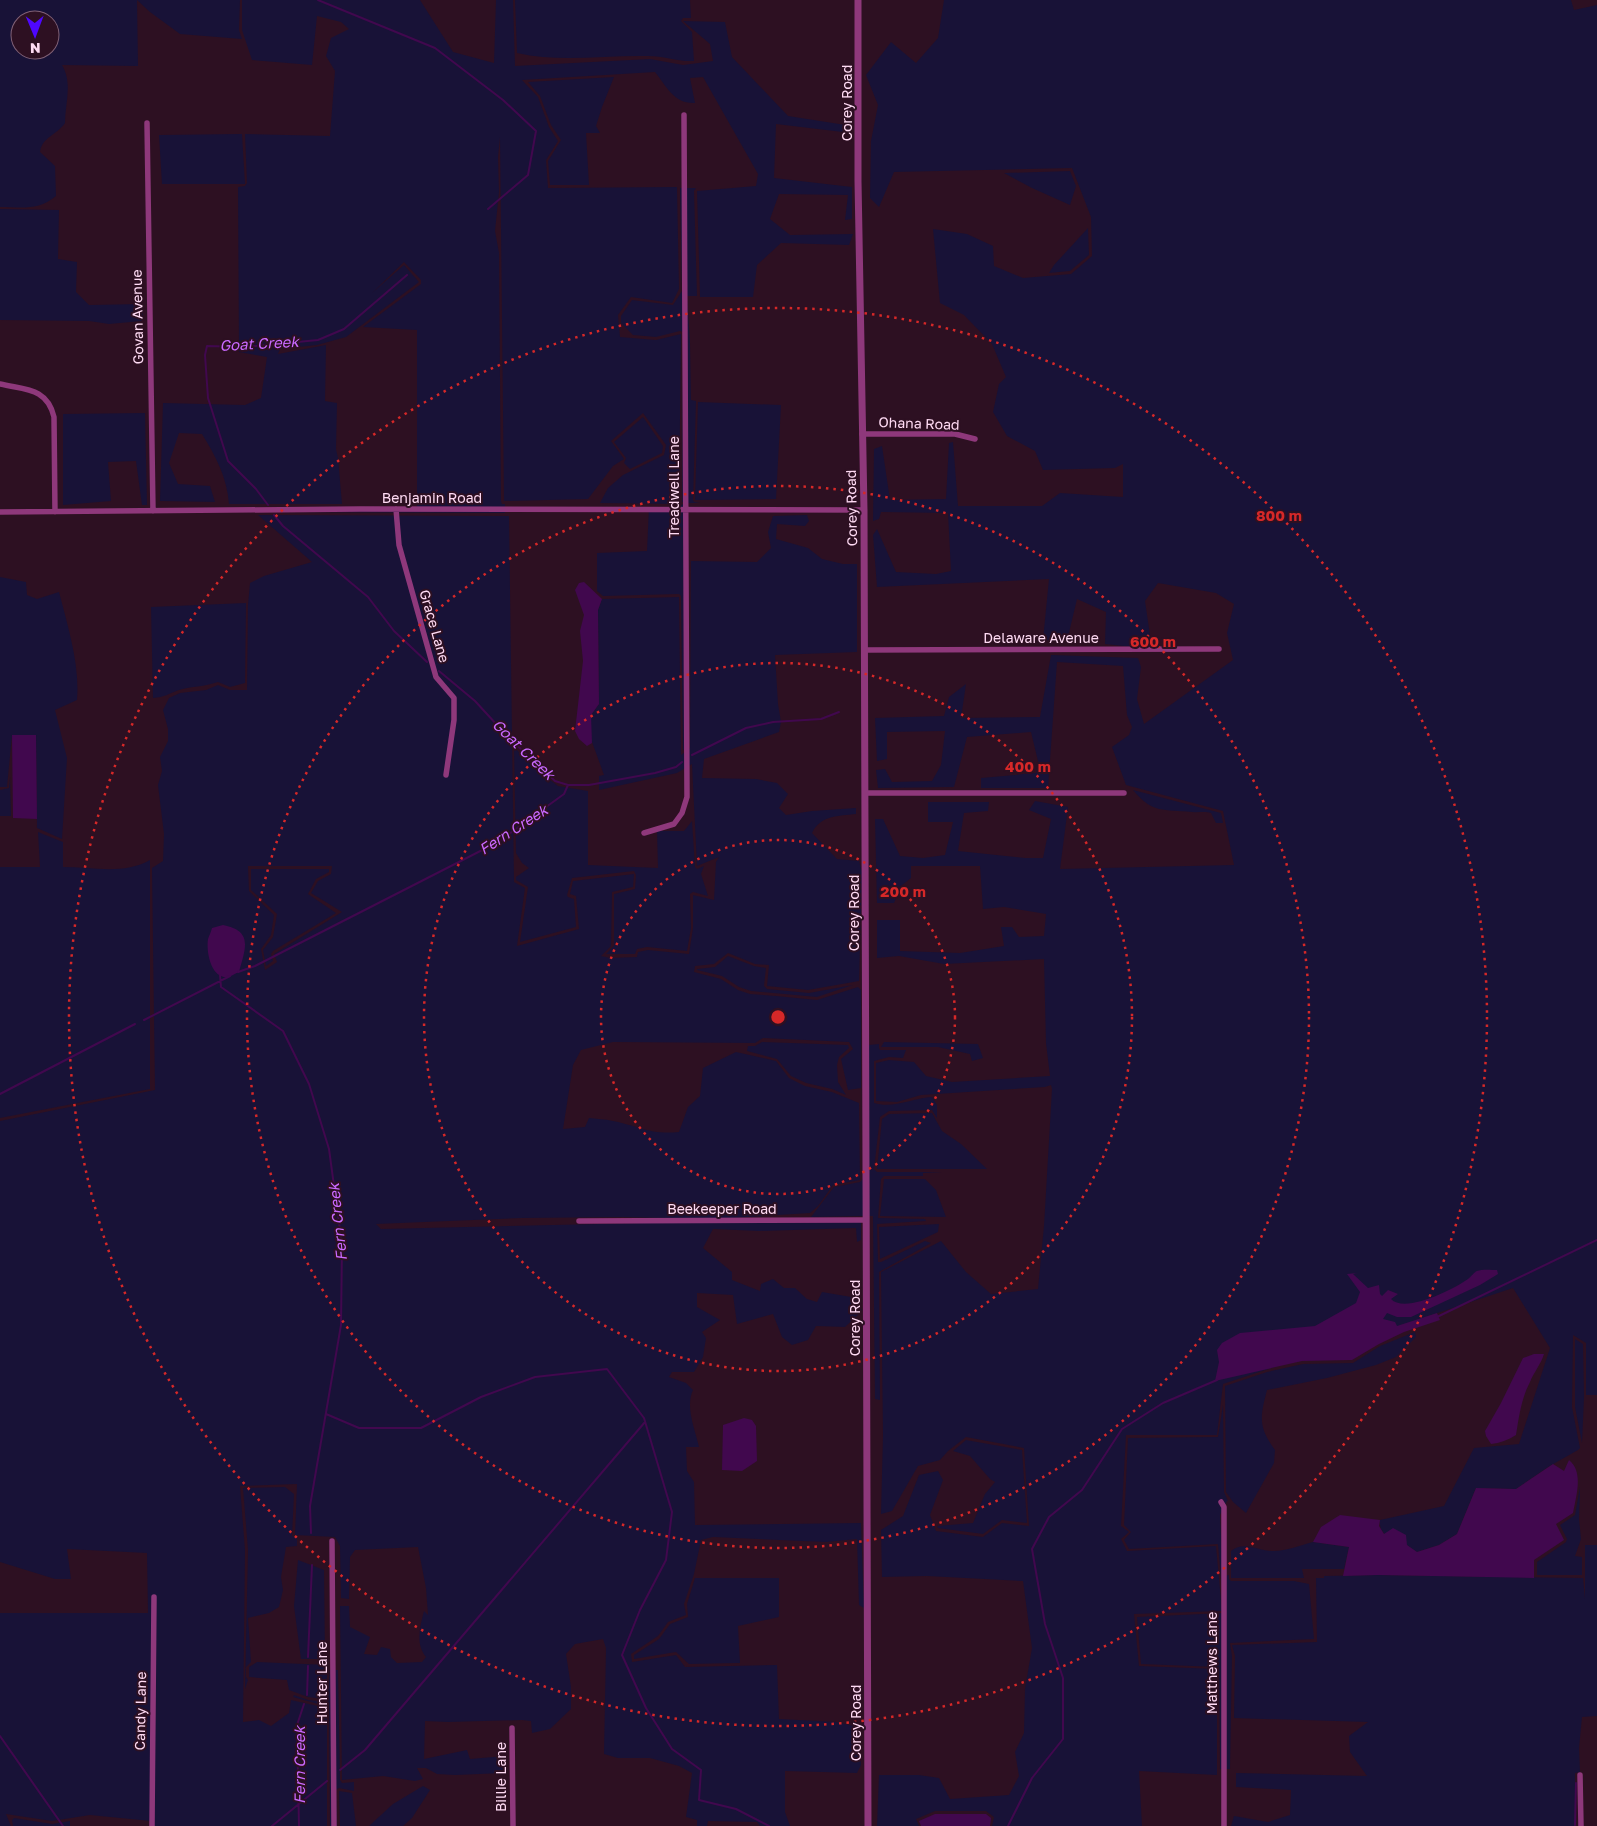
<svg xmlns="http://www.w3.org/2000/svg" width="1597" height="1826" font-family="'Golos Text',sans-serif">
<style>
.green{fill:#181237;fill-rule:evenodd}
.water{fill:#41084e}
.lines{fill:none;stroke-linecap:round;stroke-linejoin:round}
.stream{stroke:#41084e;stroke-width:2}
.minor{stroke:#8e387b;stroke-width:5.5}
.tertiary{stroke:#8e387b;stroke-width:7}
.ring{fill:none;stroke:#d62828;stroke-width:2.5;stroke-dasharray:2.5 5}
.labels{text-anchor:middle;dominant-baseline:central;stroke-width:4;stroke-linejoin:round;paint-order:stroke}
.street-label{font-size:14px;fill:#ffdbf4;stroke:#2d1022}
.water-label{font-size:15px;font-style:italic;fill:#ca69ff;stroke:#2d1022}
.centre{fill:#d62828;stroke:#2d1022;stroke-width:2.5}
.ring-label{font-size:15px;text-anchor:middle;font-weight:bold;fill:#d62828;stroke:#2d1022;stroke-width:4;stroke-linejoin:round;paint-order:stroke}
</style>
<rect width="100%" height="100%" fill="#2d1022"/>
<path class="green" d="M0,0H240L239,30L242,39L180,34L150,12L137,0L138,66L62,65C73,84 65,103 65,123C57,135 42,137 40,152L55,166L56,196C38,211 22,207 0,207ZM20,20H50V50H20Z
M242,0H420L453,52L494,63L496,0H513L515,66L650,59L683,65L713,61L710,44L683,21L725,22L732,57L788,116L852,126L851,133L776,124L774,178L852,187V219L845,220L848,195L779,194L770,219L790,235L853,234L849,245L781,243L757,265L753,297H700L697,191L756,186L758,174L703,77L690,78L695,103C674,104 667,87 655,72L522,80L538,97L549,127L558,141L546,160L548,188L677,187L679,289L672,303L631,297L618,315L620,337L656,340L681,334L679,504L600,503L608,488L623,475L664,455L666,445L643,413L611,441L624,459L613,466L588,499L504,501L500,137L498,157L499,192L495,231L499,253L501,501L502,504H505V513L275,512L417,507V330L363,327L421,284V280L404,262L372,293L404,265L419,282L346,337L317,345L280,349L278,354L326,345L325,401L337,403L336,449L338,458L342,504H229C227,477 216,457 202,434L179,433L169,463L178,484L210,486L215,502L160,501L163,403L245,405L261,398L267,357L239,352L238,187L245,186L247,183L245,134L330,136L335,71L326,56L331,38L349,29L341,22L317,16L312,65L252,60L242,30Z
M515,0H690L691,18H683L681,21L692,32L694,61C678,62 664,56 648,56C605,55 560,63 517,53Z
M944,0H1571L1574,10L1597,5V1395H1586V1343L1573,1335L1572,1407L1580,1448L1578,1450L1548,1467L1516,1489L1476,1488L1457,1534L1439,1545L1417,1552C1413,1550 1410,1547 1407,1545C1395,1538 1378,1537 1380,1520L1444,1506L1474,1448L1519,1444L1550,1348L1513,1288L1223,1384L1217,1435H1126L1121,1526L1129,1532L1121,1539L1127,1551L1216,1546L1222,1611L1134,1614L1139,1666L1217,1669V1775L1139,1771L1142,1826H992L994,1817L986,1811H935L916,1819L919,1826H877L879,1775H919L939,1778L950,1799L1009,1795L1019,1776L1015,1752L1024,1733L1025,1689L1032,1648L1023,1581L927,1576L882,1577L881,1530L903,1516L919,1475L938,1471L943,1480L930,1515L936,1531L983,1537L1002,1523L1029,1526L1024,1448L966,1437L948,1451L940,1460L918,1466L892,1511L881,1514L883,1435L881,1272L941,1241L966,1272L991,1294L1038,1289L1044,1226L1052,1089L1051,1085L1045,1087L921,1095L897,1102L876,1101V1063L889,1060L914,1062L926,1076L952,1082L1050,1076L1046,1043L1044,959L944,964L899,956L877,958V920H900V951L960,953L1004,946L1001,927H1012L1019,937L1044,936L1046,914L1004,907L983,909L980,866H911V878L901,886L894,903H877L875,819H883L900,856L923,858L945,855L953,822H928V802H989L988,811L964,813L958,851L1025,858H1043L1051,819L1029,810L1035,801L1068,807L1060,869L1234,865L1223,811L1126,785L1112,747L1129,735L1132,727L1127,715L1123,666L1057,662L1048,788H981V778L1036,773L1038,761L1031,732L967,737L954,787L878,788L876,770L885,769L892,782L932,781L941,765L945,731L887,732V759L877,761L875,718L944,716L949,697L966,684L961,718L1040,717L1051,655L1138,658L1141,667L1137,699L1144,724L1233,660L1227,633L1234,604L1216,593L1158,583L1145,601L1152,649L1105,644L1106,612L1077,599L1067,641L1043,640L1049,579L877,587L873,535L877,529L896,572L936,574L951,571L948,513L881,512L879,519L873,521L874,449L882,446L890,500L946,499L949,443L953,442L958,506H1042L1060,493L1123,497V464L1115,468L1043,470L1035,451L1007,436L993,412L999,384L1006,377L992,344L964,315L940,303L933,229L967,234L993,246L994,266L1023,278L1071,274L1092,256L1091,217L1072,168L894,172L879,207L870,198L871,141L878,105L866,75L891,42L916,63L938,38Z
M614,77L602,107L596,126L600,133H586L589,185H550L548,161L561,140L551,125L540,96L528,82Z
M242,134L245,184H162L159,135Z
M1070,171L1076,186L1070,205L1032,188L1004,173Z
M680,188H703H696L694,191L697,296H687L690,343L691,400L696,401L693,500L694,502L700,503H685L687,747L683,750L681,596L679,594L603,596L597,591V553L647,551L649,507H679L684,503L682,502L683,332L680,331L656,337L633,335L621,323V316L632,300L673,305L682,291Z
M0,209L59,210L58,259L77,262L76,292L89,305L144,304L142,321L109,324L89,321L0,320Z
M1088,228L1089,255L1070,271L1049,273L1054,265Z
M698,402L781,405L776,499L695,500Z
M145,413L147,505H142L136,461L108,462L111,501L63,505V414Z
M643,417L663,446L662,453L630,469L624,463L626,458L614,442Z
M258,515L509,516L514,882L525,888L517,946L579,929L576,896L570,894L573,881L634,874L633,887L612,892L611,946L601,956L610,958L637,957L638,952L648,950L689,954L693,928V895L714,900L716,862L719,857L697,866L692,764L677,773L599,790V776L604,775L591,739V715L599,704L598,610L602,599L679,597L681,755L690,748L691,561L757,562L771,548L768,532L773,516L807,515L809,521L805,526L777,524L776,539L808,548L822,559L843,564H857V652L775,655L778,704L781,722L779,732L704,759L702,778L756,779L777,783L788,794L779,808L786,815L812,811L856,808V814C838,816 821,815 812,833L837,859L859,861L862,872L859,981L808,990L767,986L769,965L755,964L728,953L714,964L695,966L694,972L721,979L738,990L750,994L776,996L817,1000L858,987L861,990V1088L848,1090L841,1059L853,1049L849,1042L763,1038L755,1043L613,1042L581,1050L573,1065L563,1129L585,1127L589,1118C596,1119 605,1119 613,1121C639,1126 650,1135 679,1132L688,1107L700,1096L703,1068L736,1052L776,1061L789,1078L805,1086L832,1092L859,1103L860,1180L833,1185L818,1206L810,1213L717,1219L623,1217L522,1218L376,1224L381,1229L644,1223L861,1222V1240L857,1242L856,1228L759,1231L713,1229L703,1248L732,1272V1280L760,1291L761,1284L773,1279L784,1288H795L807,1299L817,1302L822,1292L857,1298L862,1311L845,1327L816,1326L808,1340L792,1345L782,1337L773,1314L737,1324L733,1295L697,1293V1307L720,1320L702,1332L706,1338L703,1357L694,1372H672L669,1377L686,1383L693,1390C685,1407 695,1429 699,1447H686L687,1471L694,1482L695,1525L861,1523L864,1608L859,1605L857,1539L826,1542L713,1537L701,1540L694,1574L684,1604L686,1615L668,1622L658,1636L631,1654L632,1662L676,1655L685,1667L777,1665L779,1719L836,1722L858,1727L861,1765L857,1773L785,1771V1812L790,1826H760L757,1822L708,1821L707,1826H697V1820L686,1817L692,1773L679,1766L650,1758H618L604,1754L606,1648L603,1639L575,1644L566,1654L571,1687V1709L550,1729L532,1733L531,1721L522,1720L448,1722L425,1721L424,1759L467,1750L470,1759L505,1756L504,1773L455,1775L437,1774L426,1768H417L423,1779L415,1781L383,1776L342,1780L340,1606H349L350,1627L370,1637L364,1654L377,1655L381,1647L390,1649L391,1657L397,1663L422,1662L426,1657C415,1643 420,1627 424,1611L428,1615L426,1588L418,1547L355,1550L350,1557L349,1599L341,1598L340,1546L335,1537L295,1535L297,1484L240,1486L245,1550L243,1722L259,1720L271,1726L289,1713L291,1700L327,1708V1826H152L151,1821L90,1815L52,1821L6,1814L11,1826H0V1613H148L147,1553L67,1549L71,1579H55L0,1562V1121L155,1090L152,868L163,861L164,834L158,785L162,771L160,757L168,741V729L163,710L169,698L180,693L206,690L218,685L230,690H247L248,605L250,583L264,576L312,562ZM248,866H332L331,874L318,881L311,893L342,912L274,954L277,962L265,970L261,949L271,935L274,915L249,891Z
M0,577L26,582L27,595L37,599L59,592C68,627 80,665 77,700L55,710L67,758L62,839L37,828L36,735H12L7,787H0Z
M246,603L245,683L230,687L218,682C204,687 192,686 179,690C168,694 165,697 153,698L151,607Z
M514,747L535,769L558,786L588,791V865L658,868L657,831H684L692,821L695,867L697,869L704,866L701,874L708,896L693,892L690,894L691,928L687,951L647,947L637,949L635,954H606L614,946V894L635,889L636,875L634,871L572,878L567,895L568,897L574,899L576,927L520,942L528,887L516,880V877L529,868L522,863L516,853Z
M10,777L11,816H0V790L9,788Z
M1133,790L1221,813L1223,823H1216L1211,813C1204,811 1199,813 1192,812C1163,809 1153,814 1133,790Z
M38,832L63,842V867C92,867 124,875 150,860V1089L0,1118V867H40Z
M251,869H329V872L316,879L308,894L336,913L273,951L271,954L273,961L266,966L263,950L273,937L277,914L251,890Z
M728,956L754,966L766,968L764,986L767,989L809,993L853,985L817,997L751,991L739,987L722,976L697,970V969L715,967Z
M762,1042L848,1045L849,1048L839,1057L837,1065L838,1082L846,1095L832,1089L806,1083L791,1076L777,1059L747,1051L748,1046H755Z
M884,1042L978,1044L983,1058L972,1061L970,1054L938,1047H881Z
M879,1044V1048L880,1050H906L903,1058L889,1057L874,1061V1103C893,1109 913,1098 932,1097L937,1105V1118L932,1110L889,1111L880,1117L874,1169L877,1172H942L923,1173V1176H884L881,1179L878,1218L925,1219L926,1221L877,1224L878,1262H881L925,1241L931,1243L879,1272L880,1400L875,1399L873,1216H869V1045Z
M932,1113L942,1131L961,1144L987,1169H877L882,1119L889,1114Z
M863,1179V1216L811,1217L834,1187L860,1182Z
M884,1179H925L936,1190L946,1217L880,1216Z
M939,1224L938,1232L880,1259L879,1227Z
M1415,1332L1416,1337L1396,1357L1376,1365L1327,1378L1267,1390C1260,1417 1258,1427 1275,1450L1274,1463L1246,1513L1233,1502L1226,1492L1225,1386L1267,1372L1303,1364L1353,1363L1380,1346Z
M1575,1339L1583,1344L1584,1397L1582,1443L1575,1407Z
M1223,1405L1224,1492L1228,1501H1227L1220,1515L1223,1576L1229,1575V1579L1231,1581H1294L1309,1584L1314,1639L1230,1643L1232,1656L1230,1769H1220L1219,1667L1141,1664L1137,1617L1224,1613L1218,1544L1129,1549L1124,1540L1131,1532L1124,1525L1128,1438L1218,1437Z
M966,1440L1022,1450L1027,1523L1002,1520L983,1534L938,1528L937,1526L973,1523L985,1494L995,1482L990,1479L970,1456L953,1451Z
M285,1487L294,1494L292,1536L297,1538V1546L286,1547L281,1577L283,1590L279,1607L269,1613L248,1618L251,1662L246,1667V1677L248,1680L245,1689L248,1550L243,1488Z
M1580,1487L1579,1519L1581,1539L1575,1556L1582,1557V1575H1537V1562L1566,1542L1567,1539L1560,1525L1575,1515Z
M1313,1542L1349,1547L1344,1569H1302L1304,1578H1231V1551C1245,1540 1259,1552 1274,1551C1286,1551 1301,1545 1313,1542Z
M1585,1545H1597V1716L1582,1717L1579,1748L1580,1772L1575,1773V1826H1231L1234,1816L1268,1822L1290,1815L1291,1790L1236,1787V1773L1367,1776L1350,1752L1349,1736L1368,1722L1234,1718L1235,1656L1232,1645L1317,1642L1316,1578H1324V1576L1378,1575L1583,1578L1585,1599Z
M298,1560L324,1570L325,1659H301L294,1606Z
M695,1578H779V1617L738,1626L740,1663L689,1664L676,1652L634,1659V1655L659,1639L670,1624L688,1617L687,1604Z
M257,1662L328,1665L325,1699L308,1697L289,1690L287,1680L249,1677V1667Z
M330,1670H338L340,1780L342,1783L354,1782V1791L339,1788L336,1790L337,1826H330L329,1707L293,1697L294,1695L308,1700L327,1702Z
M423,1786L430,1790L412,1818L403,1826H369L393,1804Z
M339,1791L352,1793L356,1826H340Z
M14,1818L52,1824L70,1821V1826H13L12,1820Z"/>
<path class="water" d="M584,582L602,599L598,610L599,704L591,715L592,743L587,746L579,739L575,731L583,661L580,631L584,615L575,590L579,583Z
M12,735H36L37,819L13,818Z
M223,925C254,931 245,949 239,972C236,973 232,976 228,977C211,979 206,952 208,939C209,936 211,932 212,928Z
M1497,1270L1498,1274L1480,1285L1411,1317H1397L1387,1313L1383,1319L1395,1322L1397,1326L1437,1313L1440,1320L1404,1332L1379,1344L1352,1360L1302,1361L1215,1381L1219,1362L1217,1350L1222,1343L1240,1333L1315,1326L1356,1303L1360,1292L1347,1274L1357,1273L1353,1274L1368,1288L1379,1285L1380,1294L1382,1296L1388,1290L1398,1294L1391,1299C1405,1314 1454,1289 1468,1279C1471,1277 1474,1272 1477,1271C1482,1269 1492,1270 1497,1270Z
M1534,1354H1544C1541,1364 1534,1372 1530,1382C1521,1399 1519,1417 1516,1435C1508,1440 1500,1443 1491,1444L1486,1436L1485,1431L1501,1403L1523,1358Z
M744,1418L752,1420L756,1426L757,1461L742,1471L722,1470L723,1425Z
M1569,1460C1584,1472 1576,1496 1573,1513L1556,1524L1564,1540L1534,1560V1578L1378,1575L1343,1576L1349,1547L1313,1542L1321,1527L1340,1515L1380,1520L1379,1526L1384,1534L1393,1528L1406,1535L1407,1545L1417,1552L1439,1545L1457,1534L1476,1488L1516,1489L1553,1464L1564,1471Z
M935,1814H986L991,1818L990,1826H921L919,1821Z"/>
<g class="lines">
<path class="stream" d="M318,0L435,48L503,100L536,131L528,175L488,209
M268,505L256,489L228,461L208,398L205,355L207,346L245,347L318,340L344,329L407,275
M274,515L283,526L368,597L394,631L427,662
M439,671L475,701L509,738L555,781L568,785H589L655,773L676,767L682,762
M692,755L746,728L773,722L821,719L839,712
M238,972L255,966L498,842L564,794L568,785
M220,975L221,987L283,1031L309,1084L329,1149L342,1245L341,1325L310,1506L311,1533
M144,1020L230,976
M0,1094L135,1024
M1437,1317L1597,1240
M326,1414L359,1428H421L481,1397L535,1377L607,1369L644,1418L672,1512L666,1560L640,1610L622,1655L646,1708L672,1749L701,1770L699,1800L736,1809L769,1826
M308,1657L312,1565
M307,1695L308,1666
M0,1736L63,1826
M340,1770L365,1750L645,1422
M1575,1825L1576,1783
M272,1826L327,1781
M299,1826L297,1725L304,1704
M1008,1826L1032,1778L1063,1739V1678L1045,1624L1032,1549L1049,1517L1082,1490L1122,1429L1163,1403L1217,1380"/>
<path class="minor" d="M147,123L153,511
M0,384C24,390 47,387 54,417L55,512
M862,434H955L975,439
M396,509L399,545L436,677L454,698V720L446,775
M0,512L360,509L864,510
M864,650L1219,649
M865,793H1124
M644,833L674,824L682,813L687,797L684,115
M579,1221L866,1220
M1221,1502L1224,1507V1826
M332,1541L334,1826
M512,1728L513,1826
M1580,1775L1581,1826
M152,1826L154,1597"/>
<path class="tertiary" d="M858,0V181L864,510L868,1826"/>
</g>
<g class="ring">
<circle cx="778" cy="1017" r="177"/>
<circle cx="778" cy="1017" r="354"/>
<circle cx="778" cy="1017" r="531"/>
<circle cx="778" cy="1017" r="709"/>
</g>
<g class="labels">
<g class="street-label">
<text transform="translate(846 103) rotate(-90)">Corey Road</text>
<text transform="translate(137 317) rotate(-91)">Govan Avenue</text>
<text transform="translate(919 423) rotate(2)">Ohana Road</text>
<text transform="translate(673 487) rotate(-90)">Treadwell Lane</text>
<text x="432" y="497">Benjamin Road</text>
<text transform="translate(851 508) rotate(-91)">Corey Road</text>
<text transform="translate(435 626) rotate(74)">Grace Lane</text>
<text x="1041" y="637">Delaware Avenue</text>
<text transform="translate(853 913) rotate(-90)">Corey Road</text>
<text x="722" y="1208">Beekeeper Road</text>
<text transform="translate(854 1318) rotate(-90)">Corey Road</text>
<text transform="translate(1211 1663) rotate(-90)">Matthews Lane</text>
<text transform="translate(321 1683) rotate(-90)">Hunter Lane</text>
<text transform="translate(140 1711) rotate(-89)">Candy Lane</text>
<text transform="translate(855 1723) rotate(-90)">Corey Road</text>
<text transform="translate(500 1777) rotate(-90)">Billie Lane</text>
</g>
<g class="water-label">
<text transform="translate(259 343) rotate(-3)">Goat Creek</text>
<text transform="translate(524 749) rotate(44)">Goat Creek</text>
<text transform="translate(513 829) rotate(-33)">Fern Creek</text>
<text transform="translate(337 1222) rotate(-96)">Fern Creek</text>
<text transform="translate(299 1765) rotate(-90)">Fern Creek</text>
</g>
</g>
<circle cx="778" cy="1017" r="8" class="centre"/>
<g class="ring-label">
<text x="1279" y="521">800 m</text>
<text x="1153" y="647">600 m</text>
<text x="1028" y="772">400 m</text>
<text x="903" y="897">200 m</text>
</g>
<g transform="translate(35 35) rotate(179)"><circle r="24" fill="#2d1022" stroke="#816176"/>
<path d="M0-4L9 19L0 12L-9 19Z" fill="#4e07ff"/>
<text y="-8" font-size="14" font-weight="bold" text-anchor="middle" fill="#ffdbf4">N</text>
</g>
</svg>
